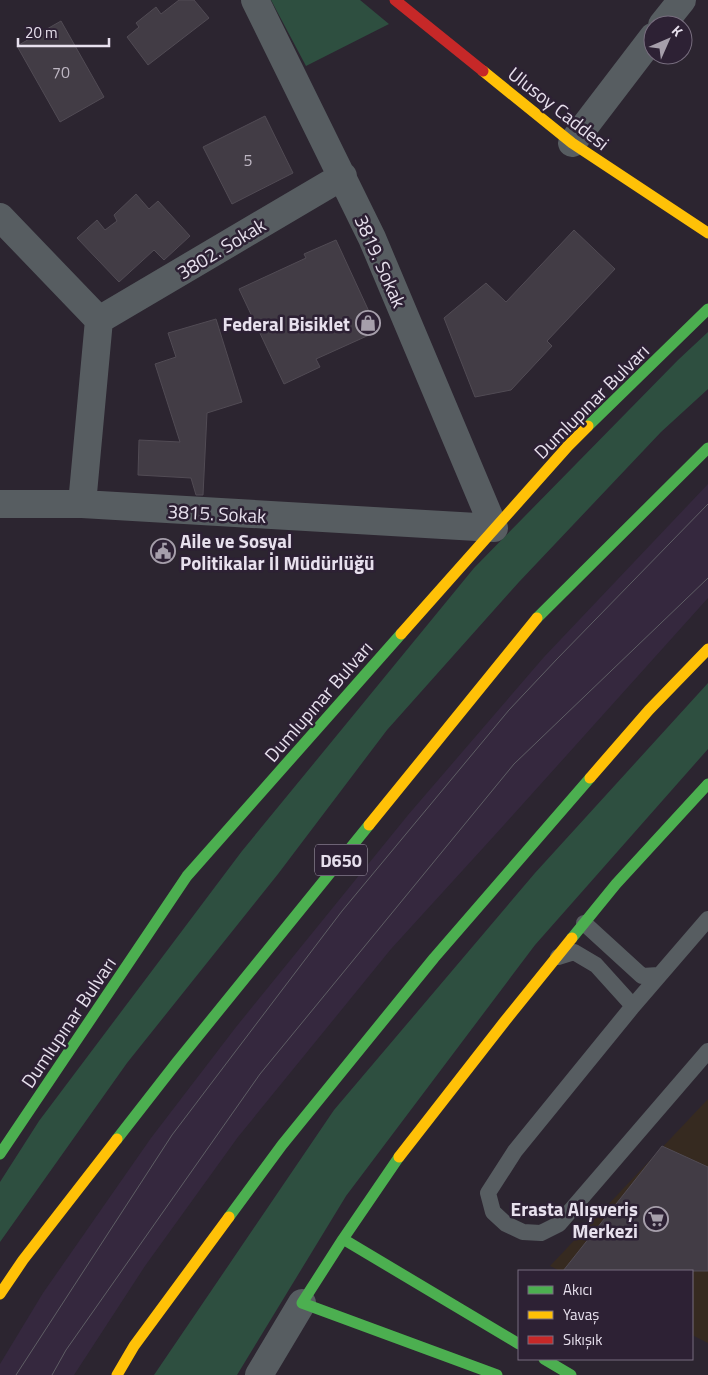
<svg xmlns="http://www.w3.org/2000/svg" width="708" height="1375" font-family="'Titillium Web',sans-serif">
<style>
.commercial{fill:#362a20}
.built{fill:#35283e}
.green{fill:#2e4f40}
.building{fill:#423c45;stroke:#514b54}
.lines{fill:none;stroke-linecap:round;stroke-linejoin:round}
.lane{stroke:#575d61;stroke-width:16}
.street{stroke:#575d61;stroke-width:28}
.fast{stroke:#4caf50;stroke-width:11}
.slow{stroke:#ffc107;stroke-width:11}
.jam{stroke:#c62828;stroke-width:11}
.tram{stroke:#5f5e65;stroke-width:1}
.labels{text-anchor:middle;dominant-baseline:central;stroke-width:5;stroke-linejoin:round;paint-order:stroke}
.number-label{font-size:16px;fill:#beb7c3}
.shield{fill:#2d2134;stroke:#afa7b6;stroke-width:1}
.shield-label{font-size:18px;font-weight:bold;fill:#e7e0ed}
.street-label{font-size:19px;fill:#e7e0ed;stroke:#2d2134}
.poi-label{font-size:19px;font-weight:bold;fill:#e7e0ed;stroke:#2d2134;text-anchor:end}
</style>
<rect width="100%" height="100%" fill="#2c2530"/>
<path class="commercial" d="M708,1099V1343L692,1335V1271H560L550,1266Z"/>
<path class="built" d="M708,484V598L504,825L391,949L238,1137L145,1266L74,1375H0V1364L43,1293L151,1138L236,1027L408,815L544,657Z"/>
<path class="green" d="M271,0H360L389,24L306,66Z
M708,332V389L661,432L519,582L387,730L278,874L127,1063L0,1242V1182L39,1121L242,851L474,568L678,360Z
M708,683V749L535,945L346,1196L237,1375H154L334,1110L535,873Z"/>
<path class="building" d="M179,0H194L209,18L148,65L127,37L139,27L136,23L156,7L161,14Z
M61,21L104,97L60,122L17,46Z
M265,116L293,173L232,204L203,147Z
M136,194L149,209L158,201L190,236L164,260L154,250L119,282L77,238L97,220L105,230L117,221L114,215Z
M574,230L615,269L547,341L552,346L511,390L475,397L444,318L486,283L506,302Z
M336,240L378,331L316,359L320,367L284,384L239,289L306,258L304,254Z
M216,319L242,402L207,413L203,495H196L191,478L138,475L139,440L180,442L155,364L176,357L168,333Z
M662,1146L708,1167V1271H563Z"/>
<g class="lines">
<path class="lane" d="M708,919L633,1006L515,1151L488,1193L493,1212L506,1224L523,1232L541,1233L559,1224L708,1051
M584,923L642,976L659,975
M558,957L574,952L596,965L633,1006"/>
<path class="street" d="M662,25L682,0
M572,143L653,37
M0,217L99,320L82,504
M99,320L343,176
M0,504H82L494,528L372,238L255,0
M259,1375L302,1303"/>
<path class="fast" d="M588,426L708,309
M537,618L708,448
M572,938L616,884L708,784
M117,1139L177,1062L369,825
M0,1154L187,876L401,634
M399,1157L343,1239L302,1303L497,1375
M229,1217L282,1145L434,958L590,778
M343,1239L519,1344
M544,1359L571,1375"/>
<path class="slow" d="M483,71L572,143L708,233
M401,634L568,446L588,426
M590,778L649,710L708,649
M369,825L537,618
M399,1157L505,1021L572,938
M0,1294L23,1260L117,1139
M117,1375L134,1346L229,1217"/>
<path class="jam" d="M395,0L483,71"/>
<path class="tram" d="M16,1375L172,1135L342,911L509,710L557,659L708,504
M52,1375L66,1350L260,1074L514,764L708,578"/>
</g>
<defs>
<symbol id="shop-ring" viewBox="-11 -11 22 22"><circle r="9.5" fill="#2d2134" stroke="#a69fab" stroke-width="1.5"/><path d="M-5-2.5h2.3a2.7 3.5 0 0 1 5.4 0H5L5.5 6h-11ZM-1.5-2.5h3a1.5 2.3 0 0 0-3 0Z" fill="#a69fab"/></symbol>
<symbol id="civic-ring" viewBox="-11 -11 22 22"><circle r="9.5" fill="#2d2134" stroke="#a69fab" stroke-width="1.5"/><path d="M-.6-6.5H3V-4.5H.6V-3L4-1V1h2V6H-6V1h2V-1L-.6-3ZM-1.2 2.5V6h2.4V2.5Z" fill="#a69fab"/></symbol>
<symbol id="supermarket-ring" viewBox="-11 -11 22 22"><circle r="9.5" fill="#2d2134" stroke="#a69fab" stroke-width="1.5"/><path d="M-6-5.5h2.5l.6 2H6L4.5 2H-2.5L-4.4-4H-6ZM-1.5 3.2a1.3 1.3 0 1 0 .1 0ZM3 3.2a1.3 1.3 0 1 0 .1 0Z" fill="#a69fab"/></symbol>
</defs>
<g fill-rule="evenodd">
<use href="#shop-ring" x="354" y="309" width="28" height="28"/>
<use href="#civic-ring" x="149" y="537" width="28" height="28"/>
<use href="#supermarket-ring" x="642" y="1205" width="28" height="28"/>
</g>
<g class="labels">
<g class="number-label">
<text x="61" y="72">70</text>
<text x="248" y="160">5</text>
</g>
<rect class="shield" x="315" y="844.5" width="52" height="31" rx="4"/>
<g class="shield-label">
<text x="341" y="860">D650</text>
</g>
<g class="street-label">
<text transform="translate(559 108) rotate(38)">Ulusoy Caddesi</text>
<text transform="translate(221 248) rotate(-31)">3802. Sokak</text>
<text transform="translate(381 261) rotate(66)">3819. Sokak</text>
<text transform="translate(591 401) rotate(-45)">Dumlupınar Bulvarı</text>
<text transform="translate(217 513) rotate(3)">3815. Sokak</text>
<text transform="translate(318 701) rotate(-49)">Dumlupınar Bulvarı</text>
<text transform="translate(68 1022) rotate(-56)">Dumlupınar Bulvarı</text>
</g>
<g class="poi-label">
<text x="350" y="323">Federal Bisiklet</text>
<text x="180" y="540" text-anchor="start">Aile ve Sosyal<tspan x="180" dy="22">Politikalar İl Müdürlüğü</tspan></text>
<text x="638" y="1208">Erasta Alışveriş<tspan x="638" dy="22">Merkezi</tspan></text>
</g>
</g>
<rect x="518" y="1270" width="175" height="90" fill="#2d2134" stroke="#776d7e"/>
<rect x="528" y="1286" width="25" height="8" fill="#4caf50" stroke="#776d7e"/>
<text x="563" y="1295" font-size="15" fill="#e7e0ed">Akıcı</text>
<rect x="528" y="1311" width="25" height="8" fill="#ffc107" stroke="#776d7e"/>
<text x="563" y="1320" font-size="15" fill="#e7e0ed">Yavaş</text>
<rect x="528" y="1336" width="25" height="8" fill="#c62828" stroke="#776d7e"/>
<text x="563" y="1345" font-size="15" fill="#e7e0ed">Sıkışık</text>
<g transform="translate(668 40) rotate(45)"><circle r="24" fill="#2d2134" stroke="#776d7e"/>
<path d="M0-4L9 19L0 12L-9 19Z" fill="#a69fab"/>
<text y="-8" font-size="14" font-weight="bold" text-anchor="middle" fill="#e7e0ed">K</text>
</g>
<path d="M18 38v8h91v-8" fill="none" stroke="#e7e0ed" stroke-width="2.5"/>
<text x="25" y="38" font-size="15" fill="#e7e0ed" stroke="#2d2134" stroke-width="4" paint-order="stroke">20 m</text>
</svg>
